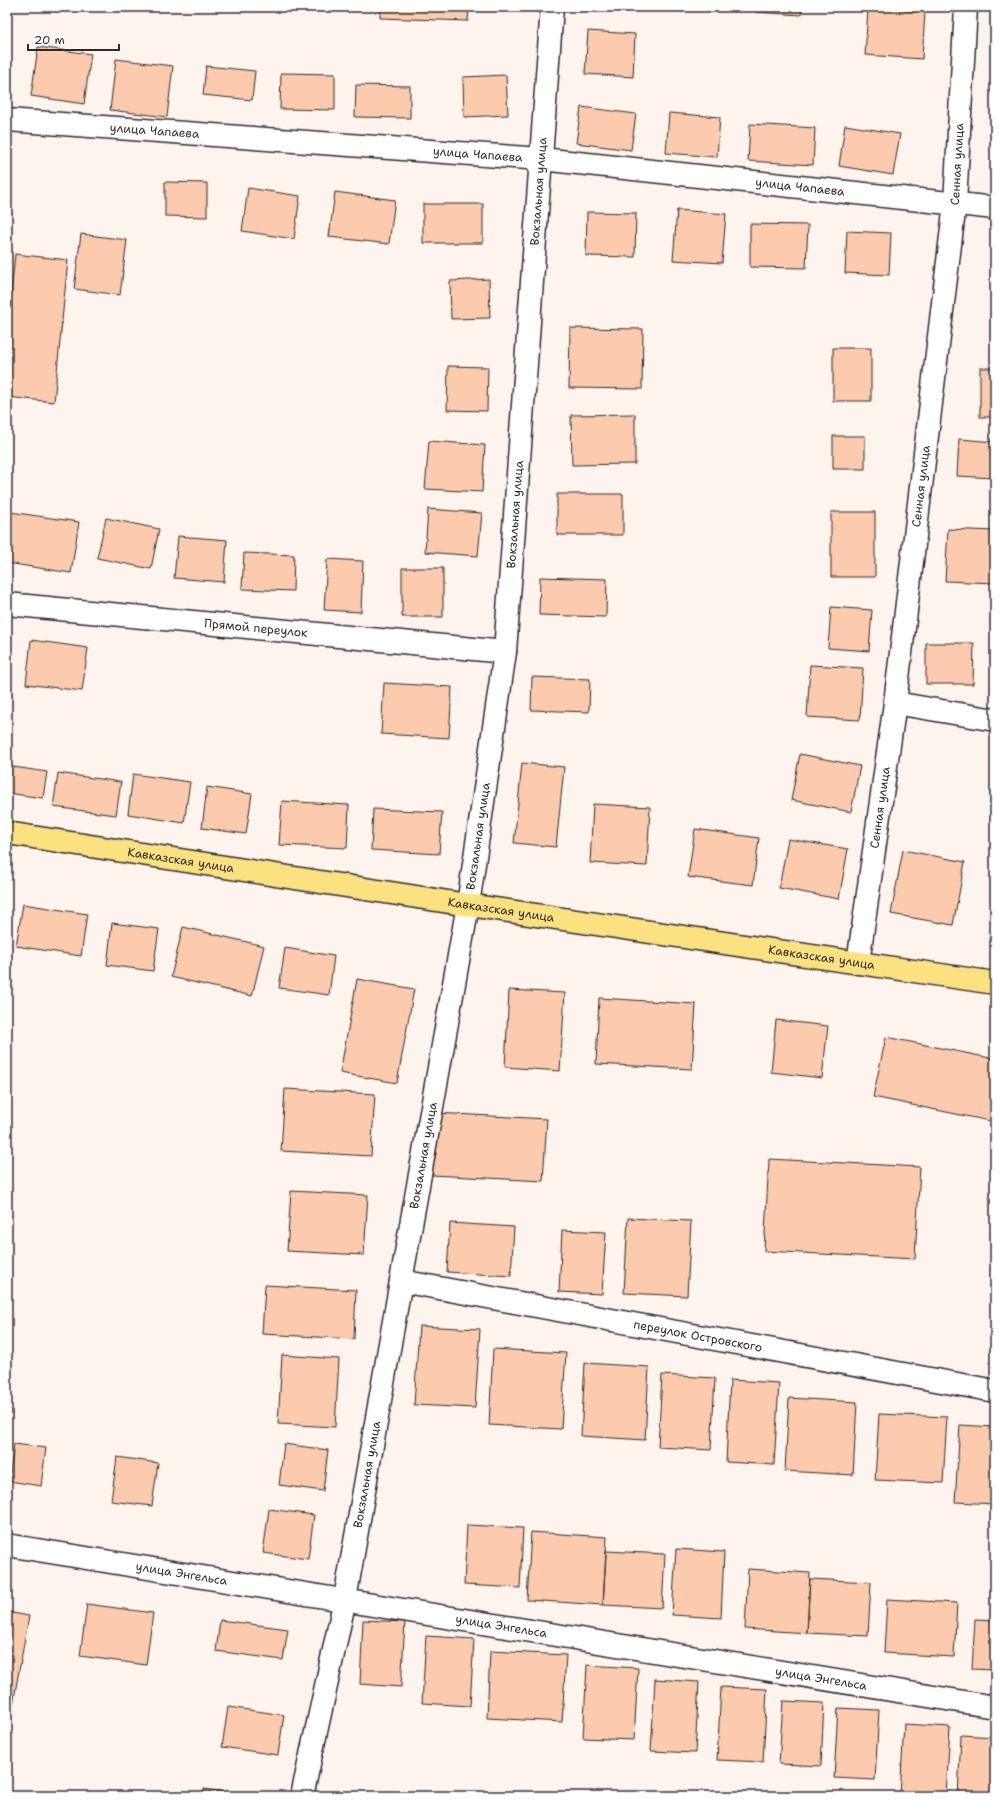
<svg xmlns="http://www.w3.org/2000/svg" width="1002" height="1803" font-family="'Shantell Sans',sans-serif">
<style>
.building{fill:#fccaac;stroke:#2b2b2b}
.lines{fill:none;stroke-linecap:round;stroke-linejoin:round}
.minor-casing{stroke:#2b2b2b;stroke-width:25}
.major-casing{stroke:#2b2b2b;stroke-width:25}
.minor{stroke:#fff;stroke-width:22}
.major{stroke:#fbe180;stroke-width:22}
.labels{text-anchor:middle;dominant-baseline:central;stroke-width:4;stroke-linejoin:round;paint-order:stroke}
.street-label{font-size:12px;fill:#2b2b2b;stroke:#fff}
</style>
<rect width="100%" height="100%" fill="#fef4ee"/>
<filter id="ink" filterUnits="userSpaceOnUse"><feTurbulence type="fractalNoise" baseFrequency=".025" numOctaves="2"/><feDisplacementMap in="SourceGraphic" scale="8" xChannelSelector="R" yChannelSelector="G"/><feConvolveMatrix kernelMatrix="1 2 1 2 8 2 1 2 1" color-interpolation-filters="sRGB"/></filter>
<g filter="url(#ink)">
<path class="building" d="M380,7H469L468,21L380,18Z
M755,7H802L801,15L755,12Z
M868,8L925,12L922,59L865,55Z
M588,31L635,34L633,77L585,74Z
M38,47L91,54L84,104L31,96Z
M116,59L173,66L167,117L110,110Z
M206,66L255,71L252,100L203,95Z
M281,73L335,74V110L280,109Z
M506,75L508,115L464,117L463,77Z
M356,85L410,86V118L355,117Z
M581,107L636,114L631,150L576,143Z
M669,113L720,117L717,157L666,153Z
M750,124L815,128L813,165L748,161Z
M845,125L900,134L893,175L839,166Z
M165,182L207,183V217L165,216Z
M248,188L300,196L294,239L242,231Z
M335,192L395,200L389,244L329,237Z
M423,204H483V243H423Z
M677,210L726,214L722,263L673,260Z
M587,212L636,213L635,257L586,256Z
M750,224L808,225L806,268L750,267Z
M847,231L891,233L889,275L845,273Z
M81,234L127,240L120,295L74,289Z
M15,254L68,260L54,402L7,397V331Z
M489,279L490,318L451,319L450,281Z
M570,328L643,329L642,389L569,388Z
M833,348H871V401H833Z
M448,366L488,367L487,411L447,410Z
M980,368H995V417H980Z
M635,414V464L572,465L571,415Z
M833,436H865V469H833Z
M959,439L995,442V478L957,476Z
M429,441L485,445L482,492L425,489Z
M557,494H623V535H557Z
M428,509L482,513L478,556L425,552Z
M10,512L79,522L71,573L7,563V532Z
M831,512H875V577H831Z
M106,518L159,529L151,569L97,558Z
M948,529L995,531V583L945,581Z
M178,536L227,540L224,582L174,578Z
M244,553L294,555L293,591L242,589Z
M327,559L363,561L361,612L324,610Z
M402,568H443V617H402Z
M540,577L607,579L606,617L539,615Z
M831,607L872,610L869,651L828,648Z
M31,640L88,648L82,691L26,684Z
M926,643H974L973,684H926Z
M810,665L863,668L860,720L807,717Z
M532,677L590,679L589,712L531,710Z
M384,683L452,687L449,738L381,734Z
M800,754L860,766L851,812L791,800Z
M522,763L564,767L556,847L514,843Z
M7,766L47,772L43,798L7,793Z
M58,773L121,782L116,815L53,807Z
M133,774L190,782L184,823L128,814Z
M207,787L252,794L246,834L202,828Z
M282,801L349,805L347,848L279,845Z
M593,804L650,807L647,866L590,863Z
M373,809L442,812L439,854L371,850Z
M695,829L759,838L753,885L688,877Z
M788,839L848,849L839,899L779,888Z
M903,850L965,862L953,925L891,914Z
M23,904L87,914L81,956L16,946Z
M112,923L159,929L153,971L107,965Z
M183,927L264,946L252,996L171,977Z
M285,948L334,956L329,995L279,988Z
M357,979L414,989L397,1083L340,1073Z
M509,990L565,993L560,1071L505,1067Z
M599,998L696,1004L692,1069L596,1064Z
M776,1020L828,1026L822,1078L771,1072Z
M886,1037L995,1059V1122L873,1097Z
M285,1089L375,1094L371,1156L281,1151Z
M436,1113L547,1119L543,1181L432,1175Z
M769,1159L920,1167L915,1259L764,1251Z
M291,1191L368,1195L364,1255L287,1251Z
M628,1218L691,1221L687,1296L624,1293Z
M450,1223L514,1227L511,1276L447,1272Z
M562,1230L606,1232L602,1294L559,1292Z
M265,1285L356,1290L354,1339L262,1334Z
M419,1326L480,1329L475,1408L414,1405Z
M493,1349L566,1353L561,1429L489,1425Z
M282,1355L339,1359L335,1427L278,1424Z
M585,1363L649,1367L645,1440L581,1436Z
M662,1375L715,1378L711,1450L658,1447Z
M730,1380L779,1383L774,1465L726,1462Z
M789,1398L857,1402L853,1475L785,1471Z
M879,1414L947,1417L943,1483L875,1480Z
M960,1425L995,1427V1504L955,1502Z
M14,1444L46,1448L41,1486L9,1481Z
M284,1444L328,1450L323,1491L279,1485Z
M117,1457L158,1463L152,1506L111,1501Z
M269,1509L314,1515L308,1559L263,1553Z
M467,1525L523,1528L520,1588L464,1585Z
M531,1532L607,1537L603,1605L527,1600Z
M676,1549L724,1552L721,1618L672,1615Z
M606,1551L665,1554L662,1608L603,1605Z
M748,1569L810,1573L807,1633L745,1629Z
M810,1579L871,1582L868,1636L807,1633Z
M887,1599L957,1603L954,1657L884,1653Z
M87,1604L153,1613L146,1665L80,1656Z
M7,1612L29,1616L7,1737Z
M975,1619L995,1620V1670L972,1669Z
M220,1620L288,1629L283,1660L216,1651Z
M363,1620L405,1622L401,1687L360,1684Z
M426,1636L474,1639L470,1706L422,1703Z
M490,1651L566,1655L562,1722L487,1718Z
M587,1665L638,1668L634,1740L583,1738Z
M655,1679L699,1682L695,1753L651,1751Z
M721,1687L767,1689L763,1762L717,1760Z
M783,1701L824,1703L821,1766L779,1764Z
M228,1707L284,1715L278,1755L222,1747Z
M838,1708L879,1710L875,1780L834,1778Z
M904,1724L950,1727L946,1796H900Z
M961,1735L995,1737V1796H958Z
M204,1789L254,1796H203Z"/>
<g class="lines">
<defs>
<g id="minor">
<path id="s1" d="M7,120L541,159L995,208"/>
<path id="s2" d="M7,604L505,652"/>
<path d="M895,703L995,720"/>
<path id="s3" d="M858,963L895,703L955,203L966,7"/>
<path id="s4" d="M401,1281L995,1391"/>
<path id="s5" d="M7,1545L995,1707"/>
<path id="s6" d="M302,1796L345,1599L401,1281L468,905L505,652L552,7"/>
</g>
<g id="major">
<path id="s7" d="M7,833L468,905L995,983"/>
</g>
</defs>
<use href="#minor" class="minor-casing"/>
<use href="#major" class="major-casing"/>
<use href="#minor" class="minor"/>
<use href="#major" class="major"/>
</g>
</g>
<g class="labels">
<g class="street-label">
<text stroke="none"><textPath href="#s1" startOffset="148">улица Чапаева</textPath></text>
<text stroke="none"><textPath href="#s1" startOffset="472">улица Чапаева</textPath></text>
<text stroke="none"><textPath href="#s3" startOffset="805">Сенная улица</textPath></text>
<text stroke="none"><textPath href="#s1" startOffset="796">улица Чапаева</textPath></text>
<text stroke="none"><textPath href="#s6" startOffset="1624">Вокзальная улица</textPath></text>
<text stroke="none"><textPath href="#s3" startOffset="481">Сенная улица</textPath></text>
<text stroke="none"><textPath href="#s6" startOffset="1300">Вокзальная улица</textPath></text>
<text stroke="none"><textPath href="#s2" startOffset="250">Прямой переулок</textPath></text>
<text stroke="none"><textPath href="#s3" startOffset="157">Сенная улица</textPath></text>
<text stroke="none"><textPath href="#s6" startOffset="976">Вокзальная улица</textPath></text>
<text stroke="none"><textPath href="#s7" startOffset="176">Кавказская улица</textPath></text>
<text stroke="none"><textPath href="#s7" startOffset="500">Кавказская улица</textPath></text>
<text stroke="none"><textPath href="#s7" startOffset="824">Кавказская улица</textPath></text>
<text stroke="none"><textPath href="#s6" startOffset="652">Вокзальная улица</textPath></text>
<text stroke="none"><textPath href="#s4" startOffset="302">переулок Островского</textPath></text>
<text stroke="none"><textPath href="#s6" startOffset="328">Вокзальная улица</textPath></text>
<text stroke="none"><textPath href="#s5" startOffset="177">улица Энгельса</textPath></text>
<text stroke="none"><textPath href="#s5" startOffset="501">улица Энгельса</textPath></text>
<text stroke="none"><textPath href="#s5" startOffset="825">улица Энгельса</textPath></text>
</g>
</g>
<rect width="1002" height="1803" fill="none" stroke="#fff" stroke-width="24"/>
<rect x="12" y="12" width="978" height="1779" fill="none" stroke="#2b2b2b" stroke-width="1.5" filter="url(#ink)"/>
<path d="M28 44v6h91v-6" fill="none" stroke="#2b2b2b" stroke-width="2"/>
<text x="34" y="44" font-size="12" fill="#2b2b2b" stroke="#ffffff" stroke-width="3" paint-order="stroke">20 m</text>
</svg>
